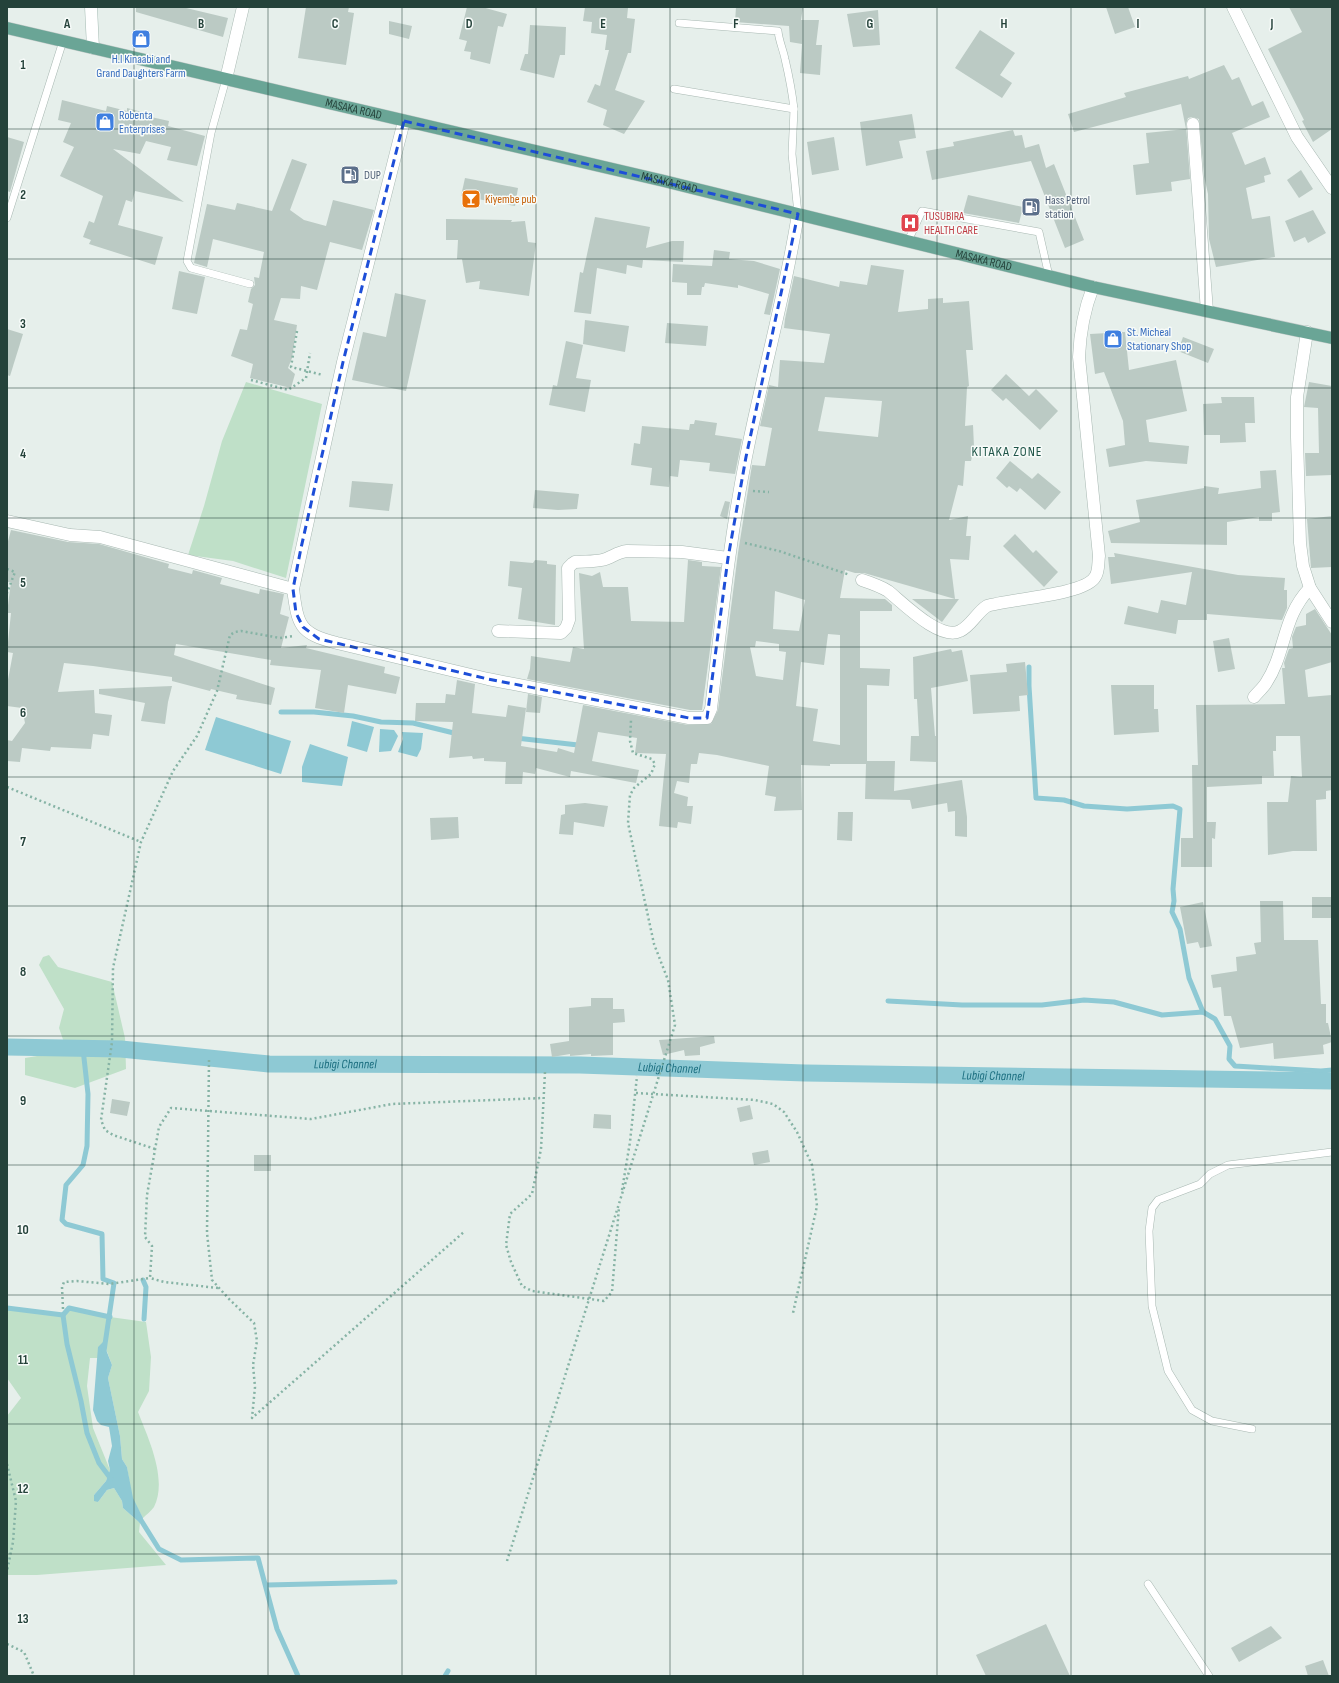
<svg xmlns="http://www.w3.org/2000/svg" width="1339" height="1683" viewBox="0 0 1339 1683" font-family="'Sofia Sans Condensed',sans-serif">
  <rect width="100%" height="100%" fill="#e6efeb"/>
  <g fill="#bfe0c8">
    <path d="M246,382L322,404L286,578L233,561L188,555L204,506L222,441Z"/>
    <path d="M49,955L58,967L112,982L125,1038L126,1069L75,1088L25,1075V1058L67,1051L59,1028L64,1009L39,965L43,957Z"/>
    <path d="M69,1308L110,1317L146,1322L151,1357L149,1391L138,1412C148,1438 168,1479 154,1507C151,1511 146,1515 143,1518L132,1498L127,1467L122,1459L120,1436L108,1378L112,1365L105,1346L98,1347V1358H90L87,1386L93,1428L110,1470L106,1481L94,1495L98,1502L107,1490L114,1488L122,1501L123,1508L140,1523L139,1532L166,1565L37,1575H7V1416L21,1398L7,1378V1309L63,1315Z"/>
  </g>
  <g fill="#8ec9d4">
    <path d="M216,717L291,741L281,774L205,750Z"/>
    <path d="M352,721L374,727L367,752L347,746Z"/>
    <path d="M380,729L394,730L398,736L391,751L379,752Z"/>
    <path d="M402,732L423,733L421,749L417,757L398,752L403,739Z"/>
    <path d="M310,744L348,757L342,786L302,782V767Z"/>
    <path d="M103,1342L112,1365L108,1378L120,1436L122,1459L127,1467L133,1498L143,1518L140,1523L123,1508L122,1501L114,1488L107,1490L98,1502L94,1501V1495L106,1481L110,1470L108,1461L112,1446L109,1427L101,1425L97,1421L93,1410L98,1347Z"/>
  </g>
  <g fill="none" stroke-linecap="round" stroke-linejoin="round">
    <g stroke="#8ec9d4" stroke-width="5">
      <path d="M1029,667V686L1036,798L1064,800L1084,806L1127,809L1173,806L1180,809L1173,889L1174,901L1172,912L1180,929L1189,978L1203,1012"/>
      <path d="M281,712H314L353,716L381,722L413,723L458,734"/>
      <path d="M516,738L578,745"/>
      <path d="M888,1001L962,1005H1042L1084,1000L1114,1002L1162,1015L1203,1012L1215,1019L1230,1046L1229,1059L1235,1066L1321,1071L1332,1070"/>
      <path d="M83,1049L88,1094L87,1146L83,1165L66,1185L62,1220L66,1224L102,1234L103,1279L114,1283L104,1351"/>
      <path d="M143,1280L146,1287L144,1319"/>
      <path d="M7,1308L63,1315L69,1308L110,1317"/>
      <path d="M63,1315L67,1344L81,1401L87,1433L99,1463L111,1479"/>
      <path d="M139,1517L159,1549L181,1560L258,1558L277,1629L298,1676"/>
      <path d="M267,1585L395,1582"/>
      <path d="M445,1676L448,1671"/>
    </g>
    <path stroke="#8ec9d4" stroke-width="17" id="s1" d="M7,1047L121,1049L269,1064L580,1065L805,1073L1332,1081"/>
  </g>
  <g fill="#bbcac4" fill-rule="evenodd">
    <path d="M136,7H182L228,18L223,37L136,12Z"/>
    <path d="M306,7H349L348,12L354,13L346,65L298,58Z"/>
    <path d="M467,7H482L507,14L503,27L498,26L490,64L470,59L471,52L464,51L467,41L459,39Z"/>
    <path d="M585,7L628,8L627,18L635,19L631,53H628L615,90L645,101L624,134L603,125L607,110L587,102L595,84L600,86L609,50H605L607,35L591,33L592,22L583,21Z"/>
    <path d="M736,7H803L801,20H819L816,45H822L820,75L800,73L802,44L790,42L789,26L735,22Z"/>
    <path d="M1106,7H1128L1135,27L1115,34Z"/>
    <path d="M1289,7H1332V129L1313,142L1302,121L1304,120L1268,49L1302,32Z"/>
    <path d="M878,10L880,45L853,47L847,14Z"/>
    <path d="M389,21L412,26L409,39L389,34Z"/>
    <path d="M530,25L566,27L565,55H560L554,78L520,70L525,54H528Z"/>
    <path d="M980,30L1015,53L1000,75L1012,83L1002,98L955,68Z"/>
    <path d="M1224,65L1232,80L1239,77L1252,106L1263,101L1270,117L1232,133L1245,165L1265,157L1271,174L1264,176L1265,182L1246,188L1252,219L1270,216L1275,257L1216,267L1209,239L1208,194L1204,176L1199,119L1192,117L1188,118L1186,124L1190,179L1171,182L1172,191L1136,195L1133,165L1149,163L1146,133L1186,129L1181,104L1074,132L1068,114L1126,97L1124,93L1188,76L1189,79Z"/>
    <path d="M62,100L106,111L107,106L127,111V108L142,112V115L169,121L168,126L205,136L197,166L167,160L171,147L146,141L140,154L113,149L184,202L135,191L132,202L126,200L118,225L163,237L155,265L89,244L91,240L83,237L89,221L94,223L103,196L60,176L74,147L63,142L71,123L58,120Z"/>
    <path d="M912,114L916,138L899,141L903,158L866,166L860,122Z"/>
    <path d="M1013,130L1015,136L1022,135L1025,148L1039,144L1046,168L1054,164L1084,240L1065,248L1031,161L932,180L926,151L954,146L953,142Z"/>
    <path d="M7,137L24,142L10,192L7,191Z"/>
    <path d="M834,137L839,170L812,175L807,142Z"/>
    <path d="M292,159L307,164L290,210L304,220L326,226L333,200L374,210L362,250L330,242L317,290L301,286L300,299L281,298L274,320L297,325L292,358L288,368L295,374L291,388L250,378L253,364L231,356L240,329L247,330L253,304L248,302L251,289L255,285L254,277L259,278L264,252L213,239L207,267L194,263L207,204L235,210L237,203L272,211Z"/>
    <path d="M1301,170L1313,189L1299,198L1287,180Z"/>
    <path d="M465,178L518,188L515,206L461,196Z"/>
    <path d="M968,195L1023,207L1019,223L963,213Z"/>
    <path d="M1313,210L1326,233L1308,243L1305,237L1294,242L1285,221Z"/>
    <path d="M595,217L650,227L646,248L672,241H684L683,262L643,260L642,268L627,265L626,274L597,268L591,314L574,312L580,272L583,273Z"/>
    <path d="M446,219L512,220L511,222L525,221L528,242L536,243L529,296L479,289L480,281L466,283L462,259H457L458,240H446Z"/>
    <path d="M714,250L730,252L729,259L754,261L780,269L770,315L764,314L769,294L738,285V288L705,283L704,287H702L701,295H687V283L672,282L673,264L712,266Z"/>
    <path d="M871,265L904,270L898,312L928,309V299L943,298V303L969,301L973,350H966L969,386L967,387L965,426L973,425L974,447L971,461H965L963,486L958,485L949,520L968,516L966,536H971L969,560L950,559L955,599L864,573H855L845,570L840,598L885,599L892,605V611H860V668L890,669L889,686L867,685V761H895L894,791L962,780L967,817V837L955,836V811L948,812L947,803L912,809L910,800L865,799L866,764H830V766L801,765L802,810L774,811L776,797L765,795L769,766L717,755L699,753L697,764H691L689,783L677,781L674,793L688,797L687,806H693L691,824L678,822L677,828L659,826L666,754L635,753L637,738L598,732L592,761L639,770L636,783L571,771L570,777L536,768L535,774L523,772L522,784H505L506,762L484,761V758L473,759L472,756L449,758L453,722L415,721L416,703H445L446,694L455,695L457,680L475,684L472,713L506,717L508,705L526,708L521,746L557,752L558,748L574,753L583,705L688,725L711,724L718,710L738,553L752,465L765,466L772,428L760,426L769,385L778,387L780,360L824,363L830,334L784,328L785,319L794,276L839,287L840,281L867,285ZM825,397L882,401L878,437L818,431ZM775,591L805,600L799,631L773,629ZM828,634L840,635V745L813,741L818,709L796,706L801,662L824,665ZM756,641L779,644V651L786,652L783,680L756,676L750,647H755Z"/>
    <path d="M179,271L205,277L197,314L172,309Z"/>
    <path d="M395,293L426,300L406,391L352,380L363,332L386,337Z"/>
    <path d="M585,320L629,326L625,352L583,344Z"/>
    <path d="M667,323L708,326L706,346L665,343Z"/>
    <path d="M7,329L23,334L10,376L7,375Z"/>
    <path d="M1125,332L1129,370L1176,360L1187,411L1146,420L1149,442L1189,446L1187,464L1146,461L1109,467L1106,449L1125,445L1123,421L1104,372L1095,374L1090,334Z"/>
    <path d="M1183,337L1214,349L1208,363L1178,351Z"/>
    <path d="M566,341L583,345L576,378L591,380L585,412L549,405L553,385L557,386Z"/>
    <path d="M1006,374L1029,396L1036,389L1058,411L1040,430L1006,398L1003,401L991,390Z"/>
    <path d="M1309,382L1332,386V475L1306,476L1305,453H1319L1318,408L1304,407Z"/>
    <path d="M1221,397H1254L1255,423H1245L1246,442L1220,443V435H1204L1203,404L1222,403Z"/>
    <path d="M695,420L717,423L715,435L742,439L735,474L709,471L710,463L680,460L678,477L670,476L669,487L650,485L652,468L631,465L634,443L640,444L642,426L689,430L690,424H694Z"/>
    <path d="M1010,461L1032,479L1038,473L1061,492L1045,510L1020,488L1017,492L1009,486L1007,488L996,478Z"/>
    <path d="M1276,470L1280,512L1272,513V521H1259V517L1227,522V545L1111,543L1108,531L1140,522L1136,500L1204,488V486L1219,488L1218,494L1261,488L1260,471Z"/>
    <path d="M352,481L393,484L389,511L349,507Z"/>
    <path d="M535,490L579,494L577,509L558,510L533,508Z"/>
    <path d="M725,501L730,502L727,519L720,516Z"/>
    <path d="M1332,516V567L1311,568L1307,519Z"/>
    <path d="M11,530L68,542L99,544L169,564L168,568L192,574L193,570L222,578L220,584L259,594L260,589L284,594L280,614L289,617L281,648L307,645L306,648L385,667L384,673L400,677L396,694L348,685L344,713L315,708L321,670L270,665L271,660L176,644L174,655L275,688L271,705L236,699L237,695L211,689L210,691L172,681V677L93,666L64,663L58,692L94,690L95,713L112,715L109,736L93,734L91,749L51,747L50,751L22,748L20,762L7,761V740L12,741L25,723L22,708L7,706V685L13,653L7,652L11,613H7L11,582H7V545Z"/>
    <path d="M1015,534L1033,553L1036,550L1058,572L1044,587L1003,546Z"/>
    <path d="M1114,553L1238,575L1285,578L1284,590H1287V608L1282,620L1207,614V620H1178L1176,634L1124,624L1128,606L1158,613L1161,600L1186,605L1192,572L1111,584L1108,557H1115Z"/>
    <path d="M535,560L547,561V564L556,565L555,625L518,619L522,588L508,586L510,561L533,563Z"/>
    <path d="M688,560L702,562V566L721,567L702,710H690L527,679L530,669L531,656L570,662L573,647L584,649L579,573L592,576L600,572L603,587H628L631,621L684,622Z"/>
    <path d="M912,599H959L942,622Z"/>
    <path d="M1315,609L1332,635V662L1305,670L1308,697L1332,695V790L1326,791V799L1316,800L1317,851H1293L1268,855L1267,802H1288L1291,776L1302,777L1300,736H1276V751H1273L1274,776H1262V784L1207,787V822H1216L1215,839L1212,838V867H1181V838H1193L1192,765H1198L1196,705L1285,704L1282,668H1285L1284,663L1289,649L1293,648L1292,637L1296,627L1306,625V614Z"/>
    <path d="M1229,638L1235,669L1218,672L1213,641Z"/>
    <path d="M951,649L952,652L962,650L968,681L931,688L935,736H936V762L910,761L911,736H919L917,699H914L913,657Z"/>
    <path d="M1025,662L1028,695L1019,696L1020,711L973,714L970,675L1007,672L1006,664Z"/>
    <path d="M1111,685H1154V709H1158L1159,732L1114,735Z"/>
    <path d="M172,686L168,702L165,724L141,721L145,703L99,694V689Z"/>
    <path d="M528,694L542,697L540,713L526,712Z"/>
    <path d="M585,803L608,806L604,827L574,822L573,835L559,834L561,815L565,814V805Z"/>
    <path d="M838,812H853L852,841L837,840Z"/>
    <path d="M458,817L459,838L431,840L430,818Z"/>
    <rect x="1312" y="897" width="20" height="21"/>
    <path d="M1260,901H1283L1284,940H1318L1321,1004H1326V1023H1328L1332,1042L1323,1045L1324,1054L1274,1059L1273,1043L1240,1048L1231,1016H1224L1221,987L1213,988L1211,975L1237,971L1236,957L1256,954L1254,943L1261,942Z"/>
    <path d="M1203,902L1212,946L1200,948L1198,942L1187,944L1180,907Z"/>
    <path d="M591,998H613V1009H624L625,1022L613,1023V1055L591,1056V1054L570,1056V1054L552,1057L550,1044L569,1041V1008L591,1006Z"/>
    <path d="M714,1036L715,1043L700,1047V1055L685,1056L684,1050L663,1055L659,1040Z"/>
    <path d="M112,1099L130,1102L127,1116L110,1113Z"/>
    <path d="M750,1105L753,1119L740,1122L737,1108Z"/>
    <path d="M594,1114L611,1115V1129L593,1128Z"/>
    <path d="M768,1150L770,1162L754,1165L752,1153Z"/>
    <rect x="254" y="1155" width="17" height="16"/>
    <path d="M1046,1624L1070,1676H986L976,1655Z"/>
    <path d="M1271,1626L1282,1638L1239,1662L1231,1648Z"/>
    <path d="M1323,1660L1329,1676H1308L1305,1666Z"/>
  </g>
  <g fill="none" stroke-linecap="round" stroke-linejoin="round">
    <g stroke="#a8b8b2" stroke-width="8">
      <g id="lane">
        <path d="M679,23L778,31C779,41 783,49 785,59C789,76 792,91 794,109"/>
        <path d="M226,79L211,133L187,261L191,268L250,284"/>
        <path d="M674,89L794,109L792,154L798,214"/>
        <path d="M7,218L63,41"/>
        <path d="M908,241L922,211L1039,232L1049,276"/>
        <path d="M1252,1429L1212,1421L1192,1410L1168,1371L1152,1306L1149,1231L1152,1208L1158,1200L1200,1184L1210,1174L1228,1165L1332,1152"/>
        <path d="M1148,1584L1209,1676"/>
      </g>
    </g>
    <g stroke="#a8b8b2" stroke-width="13">
      <g id="street">
        <path d="M1233,7L1297,137L1332,188"/>
        <path d="M226,79L243,7"/>
        <path d="M404,121L343,362L293,589C298,626 299,633 337,643L488,679L689,718H707L711,709C721,625 729,541 746,457C762,376 785,296 798,214"/>
        <path d="M1193,124L1207,311"/>
        <path d="M1307,332L1297,397V437L1300,543L1303,566L1310,588L1332,622"/>
        <path d="M7,521L70,535L100,537L293,589"/>
        <path d="M862,580C871,583 880,586 888,591C903,603 940,641 960,631C971,626 977,612 987,606C1008,599 1085,595 1095,577C1099,572 1098,563 1099,556L1079,357C1080,332 1084,310 1093,287"/>
        <path d="M498,631L561,633L566,628L569,620L568,568L572,564L575,562C584,561 593,562 602,560C611,558 617,552 627,551L682,552L728,558"/>
        <path d="M1254,697C1258,692 1263,688 1266,683C1286,653 1282,617 1310,588"/>
      </g>
    </g>
    <g stroke="#a4bbb3" stroke-width="13">
      <path id="secondary" d="M91,7L93,48"/>
    </g>
    <g stroke="#c2cac8" stroke-width="13">
      <g id="primary">
        <path id="s2" d="M7,28L664,181L1093,287L1332,338"/>
      </g>
    </g>
    <g stroke="#86b3a5" stroke-width="2.5" stroke-dasharray="2 3" stroke-linecap="butt">
      <path d="M297,331L291,367L323,375"/>
      <path d="M251,380L288,390L306,378L310,353"/>
      <path d="M753,491L769,492"/>
      <path d="M745,543L779,551L850,575"/>
      <path d="M7,569L15,572L7,593"/>
      <path d="M7,787L141,842"/>
      <path d="M209,1060L207,1233L212,1280L229,1299L254,1323L257,1341L253,1365L255,1387L252,1418L465,1231"/>
      <path d="M545,1072L541,1149L532,1194L510,1214L506,1245L511,1262L522,1286L532,1291L604,1301L612,1292L619,1207"/>
      <path d="M636,1093L755,1100L773,1104L784,1112L797,1132L812,1165L817,1206L793,1313"/>
      <path d="M155,1149L113,1135L105,1130L101,1120L112,1042L113,968L141,842L173,771L197,736L217,691L230,635L235,632L241,631L280,638L294,636"/>
      <path d="M622,1190L630,1142L637,1076"/>
      <path d="M218,1288L164,1282L150,1278L152,1246L145,1237L147,1195L159,1127L171,1108L311,1119L392,1104L543,1098"/>
      <path d="M63,1309L62,1287L64,1282L77,1281L109,1284L150,1278"/>
      <path d="M7,1464L16,1501L13,1542L7,1571"/>
      <path d="M507,1561L675,1025L668,980L654,944L628,823L630,795L634,788L651,774L655,764L652,759L633,753L630,741L631,720"/>
      <path d="M7,1644L24,1652L34,1676"/>
    </g>
    <use href="#lane" stroke="#fff" stroke-width="7"/>
    <use href="#street" stroke="#fff" stroke-width="12"/>
    <use href="#secondary" stroke="#fff" stroke-width="12"/>
    <use href="#primary" stroke="#6aa596" stroke-width="12"/>
  </g>
  <path fill="none" stroke="#1d4ed8" stroke-width="3" stroke-dasharray="8 5" stroke-linejoin="round" d="M404,121L798,214L746,457L728,558L707,718H689L488,679L319,639L303,627L296,613L293,589L301,548L343,362Z"/>
  <path fill="none" stroke="#24423a" stroke-width="1" stroke-opacity="0.55" d="M134,7V1676M268,7V1676M402,7V1676M536,7V1676M670,7V1676M803,7V1676M937,7V1676M1071,7V1676M1205,7V1676M7,129H1332M7,259H1332M7,388H1332M7,518H1332M7,647H1332M7,777H1332M7,906H1332M7,1036H1332M7,1165H1332M7,1295H1332M7,1424H1332M7,1554H1332"/>
  <defs>
    <g id="shop-square" transform="scale(1)"><rect x="-9" y="-9" width="18" height="18" rx="4" fill="#3f7fe0" stroke="#f7fbf9"/><path d="M-5-2.5h2.3a2.7 3.5 0 0 1 5.4 0H5L5.5 6h-11ZM-1.5-2.5h3a1.5 2.3 0 0 0-3 0Z" fill="#fff"/></g>
    <g id="fuel-square" transform="scale(1)"><rect x="-9" y="-9" width="18" height="18" rx="4" fill="#5c6f8a" stroke="#f7fbf9"/><path d="M-5.5-6h7V0h2V4h1.3V-2.5L3-4.5l.8-.8L6-3V5H2.5V1h-1V6h-7ZM-4.2-4.7v3.2H.2V-4.7Z" fill="#fff"/></g>
    <g id="bar-square" transform="scale(1)"><rect x="-9" y="-9" width="18" height="18" rx="4" fill="#e8710a" stroke="#f7fbf9"/><path d="M-6-5H6L.8 .8V4.5H3.5V6h-7V4.5H-.8V.8Z" fill="#fff"/></g>
    <g id="hospital-square" transform="scale(1)"><rect x="-9" y="-9" width="18" height="18" rx="4" fill="#e0444e" stroke="#f7fbf9"/><path d="M-5-5h3v3.5h4V-5h3V5h-3V1.5h-4V5h-3Z" fill="#fff"/></g>
  </defs>
  <g fill-rule="evenodd">
    <use href="#shop-square" x="141" y="39"/>
    <use href="#shop-square" x="105" y="122"/>
    <use href="#fuel-square" x="350" y="175"/>
    <use href="#bar-square" x="471" y="199"/>
    <use href="#fuel-square" x="1031" y="207"/>
    <use href="#hospital-square" x="910" y="223"/>
    <use href="#shop-square" x="1113" y="339"/>
  </g>
  <g text-anchor="middle" dominant-baseline="central" stroke-width="3" stroke-linejoin="round" paint-order="stroke">
    <g font-size="12" fill="#366cbe" stroke="#f7fbf9" text-anchor="start">
      <text x="141" y="59" text-anchor="middle">H.I Kinaabi and<tspan x="141" dy="14">Grand Daughters Farm</tspan></text>
      <text x="119" y="115">Robenta<tspan x="119" dy="14">Enterprises</tspan></text>
      <text x="1127" y="332">St. Micheal<tspan x="1127" dy="14">Stationary Shop</tspan></text>
    </g>
    <g font-size="12" fill="#24423a" stroke="#f7fbf9">
      <text stroke="none"><textPath href="#s2" startOffset="356">MASAKA ROAD</textPath></text>
      <text stroke="none"><textPath href="#s2" startOffset="680">MASAKA ROAD</textPath></text>
      <text stroke="none"><textPath href="#s2" startOffset="1004">MASAKA ROAD</textPath></text>
    </g>
    <g font-size="12" fill="#4e5e75" stroke="#f7fbf9" text-anchor="start">
      <text x="364" y="175">DUP</text>
      <text x="1045" y="200">Hass Petrol<tspan x="1045" dy="14">station</tspan></text>
    </g>
    <g font-size="12" fill="#c56008" stroke="#f7fbf9" text-anchor="start">
      <text x="485" y="199">Kiyembe pub</text>
    </g>
    <g font-size="12" fill="#be3a42" stroke="#f7fbf9" text-anchor="start">
      <text x="924" y="216">TUSUBIRA<tspan x="924" dy="14">HEALTH CARE</tspan></text>
    </g>
    <g font-size="13" font-style="italic" fill="#1c6f80" stroke="#f7fbf9">
      <text stroke="none"><textPath href="#s1" startOffset="339">Lubigi Channel</textPath></text>
      <text stroke="none"><textPath href="#s1" startOffset="663">Lubigi Channel</textPath></text>
      <text stroke="none"><textPath href="#s1" startOffset="987">Lubigi Channel</textPath></text>
    </g>
    <g font-size="14" letter-spacing="1" fill="#1f5548" stroke="#f7fbf9">
      <text x="1007" y="451">KITAKA ZONE</text>
    </g>
  </g>
  <g font-size="13" text-anchor="middle" font-weight="bold" fill="#24423a" stroke="#f7fbf9" stroke-width="3" stroke-linejoin="round" paint-order="stroke">
    <text x="67" y="28">A</text>
    <text x="201" y="28">B</text>
    <text x="335" y="28">C</text>
    <text x="469" y="28">D</text>
    <text x="603" y="28">E</text>
    <text x="736" y="28">F</text>
    <text x="870" y="28">G</text>
    <text x="1004" y="28">H</text>
    <text x="1138" y="28">I</text>
    <text x="1272" y="28">J</text>
    <text x="23" y="69">1</text>
    <text x="23" y="199">2</text>
    <text x="23" y="328">3</text>
    <text x="23" y="458">4</text>
    <text x="23" y="587">5</text>
    <text x="23" y="717">6</text>
    <text x="23" y="846">7</text>
    <text x="23" y="976">8</text>
    <text x="23" y="1105">9</text>
    <text x="23" y="1234">10</text>
    <text x="23" y="1364">11</text>
    <text x="23" y="1493">12</text>
    <text x="23" y="1623">13</text>
  </g>
  <rect width="1339" height="1683" fill="none" stroke="#24423a" stroke-width="16"/>
</svg>
